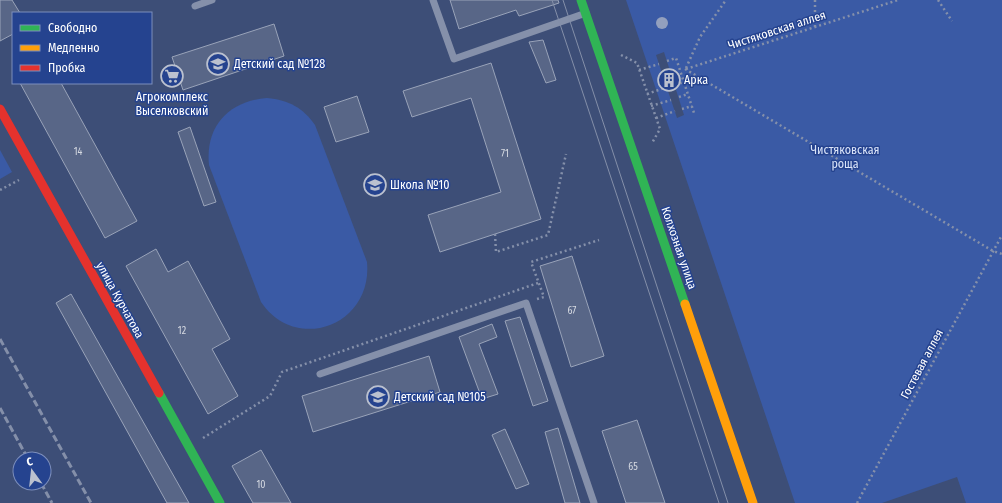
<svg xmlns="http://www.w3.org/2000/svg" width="1002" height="503" viewBox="0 0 1002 503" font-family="'Fira Sans Condensed',sans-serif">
  <rect width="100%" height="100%" fill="#3d4e77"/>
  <g fill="#3a5aa5" fill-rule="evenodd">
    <path d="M626,0H1002V503H966L957,477L882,503H795ZM664,52L684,115L677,118L656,55Z"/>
    <path d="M267,98C289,100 303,108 315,125L367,262C373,325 296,354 261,302L209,165C205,126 229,101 267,98Z"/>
    <path d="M0,150L12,172L0,179Z"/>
  </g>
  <g fill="#586687" stroke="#99a3b9">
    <path d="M0,0H12L20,13H13V34L0,41Z"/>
    <path d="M450,0H558L559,3L519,16L516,10L459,29Z"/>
    <path d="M274,24L284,56L183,90L172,57Z"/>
    <path d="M543,40L556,80L546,83L529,42Z"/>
    <path d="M491,63L541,219L440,252L428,215L501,192L471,98L412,117L403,91Z"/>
    <path d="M20,83H61L137,221L105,238Z"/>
    <path d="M357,96L369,132L336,142L324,107Z"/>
    <path d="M190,127L216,202L204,206L178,132Z"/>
    <path d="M156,249L168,272L188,261L230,339L212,349L238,396L208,414L126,266Z"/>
    <path d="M572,256L604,356L571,367L540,266Z"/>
    <path d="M71,294L189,503H167L56,303Z"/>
    <path d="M520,317L548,401L533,406L505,321Z"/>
    <path d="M492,324L497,337L479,344L498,394L482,399L459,337Z"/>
    <path d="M429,356L440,392L313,432L302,396Z"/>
    <path d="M637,420L665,503H626L602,431Z"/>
    <path d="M558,428L580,503H565L545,432Z"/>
    <path d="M505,429L529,484L516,489L492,435Z"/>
    <path d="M261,450L291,503H253L232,466Z"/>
  </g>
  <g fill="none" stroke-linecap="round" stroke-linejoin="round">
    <g stroke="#8590aa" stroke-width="2.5" stroke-dasharray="2 3" stroke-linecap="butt">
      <path d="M938,0L952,21"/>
      <path d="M815,27V0"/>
      <path d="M621,55L637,63L660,129L652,143"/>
      <path d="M667,61L676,58L694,113"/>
      <path d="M686,68L700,37L726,0"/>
      <path d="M685,69L993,251L1002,254"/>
      <path d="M686,69L898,0"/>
      <path d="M639,70L659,64"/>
      <path d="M675,85L684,82"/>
      <path d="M647,94L667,87"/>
      <path d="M679,97L688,94"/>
      <path d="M651,106L671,100"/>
      <path d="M682,109L692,106"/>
      <path d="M656,118L675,111"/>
      <path d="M0,190L19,180"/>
      <path d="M495,234L496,252L548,235L566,154"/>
      <path d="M537,299L544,297L531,262L599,240"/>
      <path d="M203,438L270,396L282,372L538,283"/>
      <path d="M857,503L1002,235"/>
    </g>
    <g stroke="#8590aa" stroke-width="7">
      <path d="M433,0L454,59L586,13"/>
      <path d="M195,6L212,0"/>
      <path d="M320,374L526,303L594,503"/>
    </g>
    <g stroke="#30b455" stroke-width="9">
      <path d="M581,0L685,304"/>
      <path d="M159,393L220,503"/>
    </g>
    <path stroke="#ff9f0a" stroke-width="9" d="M685,304L753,503"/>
    <path stroke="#e5322d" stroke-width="9" d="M0,109L159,393"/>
    <g stroke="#848fa9" stroke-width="1">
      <path d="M552,0L719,503"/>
      <path d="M563,0L728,503"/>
    </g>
    <g stroke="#848fa9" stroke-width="3" stroke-dasharray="7 3" stroke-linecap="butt">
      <path d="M0,339L91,503"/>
      <path d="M0,408L28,459"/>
      <path d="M41,483L52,503"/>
    </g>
  </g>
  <circle fill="#93a0be" cx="662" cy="23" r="6"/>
  <defs>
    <g id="school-ring" transform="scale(1.15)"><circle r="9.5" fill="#25438f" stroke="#bbc1cf" stroke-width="1.5"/><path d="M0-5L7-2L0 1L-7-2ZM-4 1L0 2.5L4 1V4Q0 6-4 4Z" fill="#bbc1cf"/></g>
    <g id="supermarket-ring" transform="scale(1.15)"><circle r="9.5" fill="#25438f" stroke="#bbc1cf" stroke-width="1.5"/><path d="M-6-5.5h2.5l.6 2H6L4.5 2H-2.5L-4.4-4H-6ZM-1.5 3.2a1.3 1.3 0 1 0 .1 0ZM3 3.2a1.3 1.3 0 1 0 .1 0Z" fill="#bbc1cf"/></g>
    <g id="building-ring" transform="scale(1.15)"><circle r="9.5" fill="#25438f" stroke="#bbc1cf" stroke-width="1.5"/><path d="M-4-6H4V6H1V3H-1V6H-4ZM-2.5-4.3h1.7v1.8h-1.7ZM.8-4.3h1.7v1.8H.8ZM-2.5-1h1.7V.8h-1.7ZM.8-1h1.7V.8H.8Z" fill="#bbc1cf"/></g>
  </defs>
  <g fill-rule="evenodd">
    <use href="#school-ring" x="218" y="64"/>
    <use href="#supermarket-ring" x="172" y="76"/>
    <use href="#building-ring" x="669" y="80"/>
    <use href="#school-ring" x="375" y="185"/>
    <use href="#school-ring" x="378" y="397"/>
  </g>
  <g text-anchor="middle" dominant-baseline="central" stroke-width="3" stroke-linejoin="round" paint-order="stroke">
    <g font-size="10" fill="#d5d9e1">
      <text x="78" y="152">14</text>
      <text x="505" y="154">71</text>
      <text x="572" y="311">67</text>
      <text x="182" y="331">12</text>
      <text x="633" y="467">65</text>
      <text x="261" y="485">10</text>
    </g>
    <g font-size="12" fill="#fff" stroke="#25438f">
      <text transform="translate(777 30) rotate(-18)">Чистяковская аллея</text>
      <text transform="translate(679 248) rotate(71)">Колхозная улица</text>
      <text transform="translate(120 300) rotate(61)">улица Курчатова</text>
      <text transform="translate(922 364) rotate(-62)">Гостевая аллея</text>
    </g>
    <g font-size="12" fill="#fff" stroke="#25438f" text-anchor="start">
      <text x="234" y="64">Детский сад №128</text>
      <text x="684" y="80">Арка</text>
      <text x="172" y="97" text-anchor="middle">Агрокомплекс<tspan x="172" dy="14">Выселковский</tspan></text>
      <text x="390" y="185">Школа №10</text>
      <text x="394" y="397">Детский сад №105</text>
    </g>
    <g font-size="12" fill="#dae4f9" stroke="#25438f">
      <text x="845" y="150">Чистяковская<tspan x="845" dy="14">роща</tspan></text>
    </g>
  </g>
  <rect x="12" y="12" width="140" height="72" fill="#25438f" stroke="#7c8ebc"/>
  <rect x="20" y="25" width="20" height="6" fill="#30b455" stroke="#7c8ebc"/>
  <text x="48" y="32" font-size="12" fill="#ffffff">Свободно</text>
  <rect x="20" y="45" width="20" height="6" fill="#ff9f0a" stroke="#7c8ebc"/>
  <text x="48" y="52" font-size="12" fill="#ffffff">Медленно</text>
  <rect x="20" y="65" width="20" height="6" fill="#e5322d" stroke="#7c8ebc"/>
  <text x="48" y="72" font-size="12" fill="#ffffff">Пробка</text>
  <g transform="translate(32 471) rotate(345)"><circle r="19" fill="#25438f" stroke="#7c8ebc"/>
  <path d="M0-3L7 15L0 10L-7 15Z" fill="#bbc1cf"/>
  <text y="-6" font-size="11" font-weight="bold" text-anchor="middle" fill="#ffffff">С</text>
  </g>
</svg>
